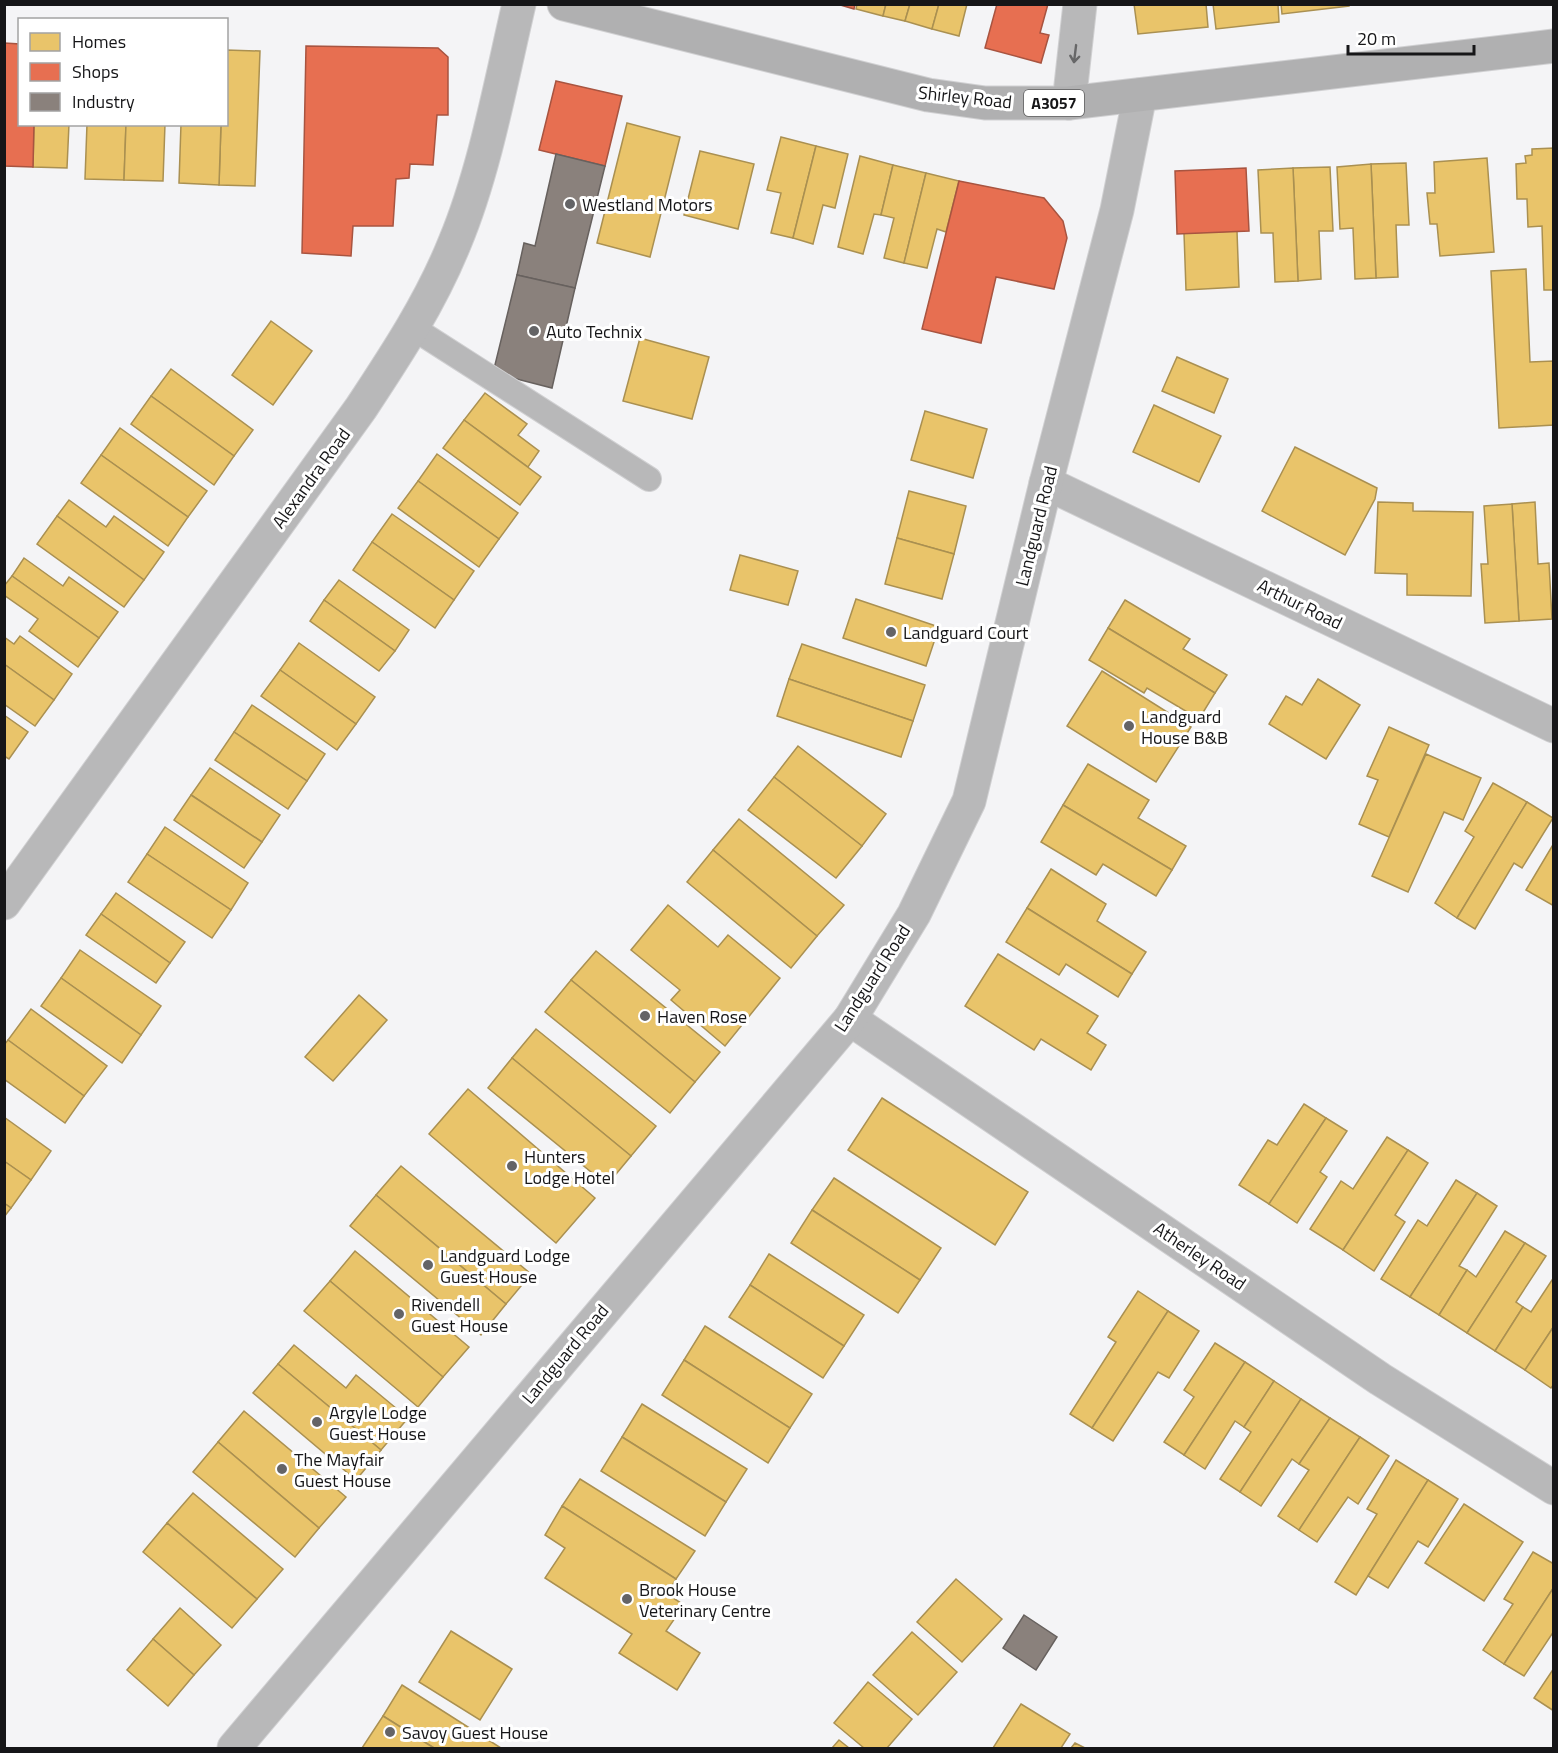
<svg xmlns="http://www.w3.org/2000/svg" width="1558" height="1753" viewBox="0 0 1558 1753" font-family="'Titillium Web',sans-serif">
  <rect width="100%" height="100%" fill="#f4f4f6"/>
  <g fill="#e9c46a" stroke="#aa9051" stroke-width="1.5">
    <path d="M857,4H886L883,16L856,9Z"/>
    <path d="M886,4H910L905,21L883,16Z"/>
    <path d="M910,4H939L932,29L905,21Z"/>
    <path d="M939,4H967L959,36L932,29Z"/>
    <path d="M1134,4H1206L1208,27L1138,34Z"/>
    <path d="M1213,4H1278L1279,22L1216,29Z"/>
    <path d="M1281,4H1349V6L1282,14Z"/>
    <path d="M226,50L260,51L255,186L219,185L221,124H226Z"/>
    <path d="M627,123L680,137L650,257L597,243Z"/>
    <path d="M34,124H69L67,168L33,167Z"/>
    <path d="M87,124H126L124,180L85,179Z"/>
    <path d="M126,124H165L163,181L124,180Z"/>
    <path d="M181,124H221L219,185L179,183Z"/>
    <path d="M781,137L816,146L793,238L771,233L781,193L767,190Z"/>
    <path d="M816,146L848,154L835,208L823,205L813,244L793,238Z"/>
    <path d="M1554,148V290H1544L1542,226L1528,227L1527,199H1517L1516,164L1526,163L1525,156L1532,155V149Z"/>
    <path d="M700,151L754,164L738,229L684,215Z"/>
    <path d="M860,156L893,165L881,215L874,214L863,254L838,247Z"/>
    <path d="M1487,158L1494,252L1440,256L1437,224H1430L1427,193H1435L1434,162Z"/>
    <path d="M1406,163L1409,225H1396L1398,277L1376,278L1371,164Z"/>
    <path d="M1371,164L1376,278L1355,279L1353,228L1340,229L1337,167Z"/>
    <path d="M893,165L926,173L904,263L884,258L894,218L881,215Z"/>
    <path d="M1330,167L1333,231H1319L1321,279L1298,281L1293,168Z"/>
    <path d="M1293,168L1298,281L1275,282L1273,233H1261L1258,170Z"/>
    <path d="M926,173L959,181L946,232L937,229L927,268L904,263Z"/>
    <path d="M1237,231L1239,287L1186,290L1184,233Z"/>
    <path d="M1526,269L1530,362L1554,361V425L1499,428L1491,271Z"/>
    <path d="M271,321L312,351L273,405L232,375Z"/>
    <path d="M640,338L709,357L692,419L623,401Z"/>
    <path d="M1177,357L1228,379L1214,413L1162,391Z"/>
    <path d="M171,369L253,430L234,456L151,396Z"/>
    <path d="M485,393L527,424L518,435L539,451L528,467L464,420Z"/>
    <path d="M151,396L234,456L214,485L131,424Z"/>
    <path d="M1154,405L1221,436L1199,482L1133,452Z"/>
    <path d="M925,411L987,429L973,478L911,460Z"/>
    <path d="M464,420L541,477L520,505L443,448Z"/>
    <path d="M120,428L207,491L188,517L101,455Z"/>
    <path d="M1295,447L1377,488L1375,499L1345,555L1262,511Z"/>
    <path d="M437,454L518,513L499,539L418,481Z"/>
    <path d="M101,455L188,517L168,546L81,483Z"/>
    <path d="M418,481L499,539L479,567L398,508Z"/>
    <path d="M909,491L966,506L954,554L897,538Z"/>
    <path d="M69,500L106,527L114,516L164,552L144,580L57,516Z"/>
    <path d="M1378,502L1413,503V511L1473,512L1471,596L1407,595V574L1375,573Z"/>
    <path d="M1535,502L1538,564L1549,563L1552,619L1519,621L1512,504Z"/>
    <path d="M1512,504L1519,621L1485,623L1481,564H1488L1484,506Z"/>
    <path d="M392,514L474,571L454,600L372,542Z"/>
    <path d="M57,516L144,580L124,607L37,544Z"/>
    <path d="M897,538L954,554L942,599L885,584Z"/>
    <path d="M372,542L454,600L435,628L353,570Z"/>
    <path d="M740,555L798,571L788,605L730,590Z"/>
    <path d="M24,558L63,586L69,577L118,612L99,638L12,576Z"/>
    <path d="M12,576L99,638L78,667L29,631L38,619L4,595V586Z"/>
    <path d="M339,580L409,630L395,651L324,600Z"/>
    <path d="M856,599L939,627L926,666L843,638Z"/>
    <path d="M324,600L395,651L379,671L310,621Z"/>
    <path d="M1125,600L1190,639L1183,649L1227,675L1215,693L1108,628Z"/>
    <path d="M1108,628L1215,693L1199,719L1147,688L1144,693L1089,660Z"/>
    <path d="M20,636L72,674L54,700L4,664V637L14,644Z"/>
    <path d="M299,643L375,697L356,724L280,670Z"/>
    <path d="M802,644L925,685L913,721L789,679Z"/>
    <path d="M4,664L54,700L35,726L4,704Z"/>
    <path d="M280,670L356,724L337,750L261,696Z"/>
    <path d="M1102,671L1191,727L1156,782L1067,726Z"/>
    <path d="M789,679L913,721L901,757L777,716Z"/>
    <path d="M1318,679L1360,705L1326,759L1269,724L1286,696L1302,705Z"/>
    <path d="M252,705L325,754L307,781L234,732Z"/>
    <path d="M4,715L28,732L9,759L4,756Z"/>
    <path d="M1389,727L1429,745L1389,837L1359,824L1378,780L1367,776Z"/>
    <path d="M234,732L307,781L288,809L215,760Z"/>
    <path d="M798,746L886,814L862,846L774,777Z"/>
    <path d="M1426,754L1481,778L1463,820L1444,812L1408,892L1372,876Z"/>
    <path d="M1088,764L1149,800L1138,818L1186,846L1172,870L1063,805Z"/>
    <path d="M210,768L280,815L262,842L191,795Z"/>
    <path d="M774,777L862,846L836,878L748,810Z"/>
    <path d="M1493,783L1527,802L1457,918L1435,903L1474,837L1465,831Z"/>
    <path d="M191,795L262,842L244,868L174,820Z"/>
    <path d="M1527,802L1553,818L1522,868L1514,863L1475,929L1457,918Z"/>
    <path d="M1063,805L1172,870L1156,896L1103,864L1096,875L1041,842Z"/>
    <path d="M739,819L844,905L817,936L713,850Z"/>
    <path d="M165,827L248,883L231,910L147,854Z"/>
    <path d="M1554,843V906L1526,890Z"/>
    <path d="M713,850L817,936L791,968L687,882Z"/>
    <path d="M147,854L231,910L212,938L128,882Z"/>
    <path d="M1051,869L1106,904L1097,921L1146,952L1132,974L1027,908Z"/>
    <path d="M116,893L185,942L170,963L101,914Z"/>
    <path d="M668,905L718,947L728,935L780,978L725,1046L671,1000L680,990L631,950Z"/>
    <path d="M1027,908L1132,974L1118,997L1066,964L1059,975L1006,942Z"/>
    <path d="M101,914L170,963L156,983L86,935Z"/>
    <path d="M80,950L161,1006L141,1035L61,978Z"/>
    <path d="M596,951L720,1052L695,1082L571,980Z"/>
    <path d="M998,954L1098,1016L1087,1033L1106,1045L1091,1070L1041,1039L1034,1050L965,1006Z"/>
    <path d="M61,978L141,1035L122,1063L41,1006Z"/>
    <path d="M571,980L695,1082L670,1113L545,1012Z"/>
    <path d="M359,995L387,1020L333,1081L305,1057Z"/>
    <path d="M31,1009L107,1066L84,1096L8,1040Z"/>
    <path d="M536,1029L656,1126L631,1156L512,1058Z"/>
    <path d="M8,1040L84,1096L65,1123L4,1079V1045Z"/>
    <path d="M512,1058L631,1156L607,1185L488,1088Z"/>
    <path d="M468,1089L595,1198L556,1243L429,1134Z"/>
    <path d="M882,1098L1028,1192L995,1245L848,1150Z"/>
    <path d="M1304,1104L1326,1118L1269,1204L1239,1185L1268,1140L1277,1145Z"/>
    <path d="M4,1117L51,1151L31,1180L4,1161Z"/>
    <path d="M1326,1118L1347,1131L1320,1172L1327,1177L1297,1223L1269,1204Z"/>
    <path d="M1387,1137L1408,1150L1343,1250L1310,1229L1341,1181L1353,1189Z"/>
    <path d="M1408,1150L1428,1163L1395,1215L1405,1222L1374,1271L1343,1250Z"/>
    <path d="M4,1161L31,1180L11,1208L4,1203Z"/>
    <path d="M401,1166L531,1274L506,1304L376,1195Z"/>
    <path d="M834,1178L941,1248L920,1280L812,1210Z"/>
    <path d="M1456,1180L1477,1193L1410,1297L1381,1279L1418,1220L1427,1226Z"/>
    <path d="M1477,1193L1497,1206L1459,1266L1467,1270L1439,1315L1410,1297Z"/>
    <path d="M376,1195L506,1304L481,1335L350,1226Z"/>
    <path d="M4,1203L11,1208L4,1217Z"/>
    <path d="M812,1210L920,1280L898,1313L791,1243Z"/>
    <path d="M1505,1231L1525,1243L1467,1333L1439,1315L1467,1270L1476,1277Z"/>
    <path d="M1525,1243L1546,1256L1516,1302L1523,1307L1495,1351L1467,1333Z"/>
    <path d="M355,1251L469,1347L443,1377L330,1281Z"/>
    <path d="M769,1254L864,1315L844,1346L750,1285Z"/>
    <path d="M1554,1277V1326L1525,1370L1495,1351L1523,1307L1531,1312Z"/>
    <path d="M330,1281L443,1377L418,1407L304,1311Z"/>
    <path d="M750,1285L844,1346L823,1378L729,1317Z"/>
    <path d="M1138,1291L1168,1311L1092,1428L1070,1414L1116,1342L1108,1337Z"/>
    <path d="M1168,1311L1199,1331L1169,1378L1158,1372L1113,1441L1092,1428Z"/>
    <path d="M705,1326L812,1394L790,1428L684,1360Z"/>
    <path d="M1554,1326V1384L1551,1388L1525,1370Z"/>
    <path d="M1215,1343L1245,1362L1184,1455L1164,1442L1194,1397L1184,1390Z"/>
    <path d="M294,1345L346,1388L356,1375L408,1418L381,1450L278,1364Z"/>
    <path d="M684,1360L790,1428L768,1463L662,1395Z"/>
    <path d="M1245,1362L1274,1381L1244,1427L1235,1421L1205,1469L1184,1455Z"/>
    <path d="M278,1364L381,1450L356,1480L253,1393Z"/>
    <path d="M1274,1381L1301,1399L1240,1492L1220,1479L1251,1432L1244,1427Z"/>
    <path d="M1301,1399L1330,1418L1299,1464L1292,1459L1261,1506L1240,1492Z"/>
    <path d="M642,1404L747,1469L726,1502L622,1437Z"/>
    <path d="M244,1411L346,1497L319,1528L218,1442Z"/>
    <path d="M1330,1418L1360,1437L1299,1530L1278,1516L1309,1470L1299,1464Z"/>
    <path d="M622,1437L726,1502L705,1536L601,1471Z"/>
    <path d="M1360,1437L1389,1456L1358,1504L1348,1497L1317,1542L1299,1530Z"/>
    <path d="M218,1442L319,1528L295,1557L193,1472Z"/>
    <path d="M1396,1460L1428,1480L1356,1595L1335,1582L1377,1514L1367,1509Z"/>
    <path d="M580,1479L695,1551L676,1579L562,1506Z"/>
    <path d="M1428,1480L1458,1499L1428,1547L1418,1541L1388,1588L1368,1576Z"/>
    <path d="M193,1493L283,1569L257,1599L167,1523Z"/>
    <path d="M1464,1504L1523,1542L1484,1601L1425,1563Z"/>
    <path d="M562,1506L676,1579L667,1594L684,1605L666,1631L700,1653L677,1690L619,1653L632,1634L545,1578L565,1548L545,1535Z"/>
    <path d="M167,1523L257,1599L232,1628L143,1552Z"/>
    <path d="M1533,1552L1554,1564V1587L1504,1664L1483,1650L1513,1604L1504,1599Z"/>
    <path d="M956,1579L1002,1619L962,1662L917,1622Z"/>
    <path d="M1554,1587V1631L1524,1676L1504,1664Z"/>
    <path d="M180,1608L221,1645L194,1675L153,1639Z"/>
    <path d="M451,1631L512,1669L480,1720L419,1682Z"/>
    <path d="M912,1632L957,1672L918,1715L873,1675Z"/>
    <path d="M153,1639L194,1675L168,1706L127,1670Z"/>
    <path d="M1554,1668V1711L1534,1698Z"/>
    <path d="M868,1682L912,1719L887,1748H864L834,1723Z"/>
    <path d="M402,1685L501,1748H434L383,1716Z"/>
    <path d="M1021,1704L1070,1734L1061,1748H993Z"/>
    <path d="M383,1716L434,1748H362Z"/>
    <path d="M839,1740L849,1748H832Z"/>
    <path d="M1075,1743L1085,1748H1071Z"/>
  </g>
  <g fill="#e76f51" stroke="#a85440" stroke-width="1.5">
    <path d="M837,4H855L854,9Z"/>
    <path d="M997,4H1048L1040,33L1049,35L1041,63L985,48Z"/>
    <path d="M4,43L20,44V124H34L33,167L4,166Z"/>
    <path d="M306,46L438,48L448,57V115H437L433,165L410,164L409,178L396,179L393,226H353L351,256L302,253Z"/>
    <path d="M556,81L622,96L605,166L539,150Z"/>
    <path d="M1246,168L1249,231L1177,234L1175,171Z"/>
    <path d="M959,181L1044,198L1063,221L1067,238L1054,289L996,277L981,343L922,329Z"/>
  </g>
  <g fill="#8a817c" stroke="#67615e" stroke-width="1.5">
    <path d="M556,154L605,166L575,288L517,275L524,243L535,246Z"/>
    <path d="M517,275L575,288L552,388L493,373Z"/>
    <path d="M1024,1615L1057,1637L1036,1670L1003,1648Z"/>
  </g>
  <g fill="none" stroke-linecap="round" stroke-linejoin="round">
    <g stroke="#d0d0d2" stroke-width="26">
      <path id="lane" d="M413,328L649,479"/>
    </g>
    <g stroke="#d0d0d2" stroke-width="35">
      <g id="street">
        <path d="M1069,103L1080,4"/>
        <path d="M1046,483L1554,726"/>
        <path d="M4,903L361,408C396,355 431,302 455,242C485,170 501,81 519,4"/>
        <path d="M850,1019L1380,1379L1554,1488"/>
        <path d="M234,1748L850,1019L914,914L969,801L1046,483L1117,210L1140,95"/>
      </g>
    </g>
    <g stroke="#d0d0d2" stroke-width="35">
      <path id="primary" d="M564,4L928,95L985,103H1069L1554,46"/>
    </g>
    <use href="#lane" stroke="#b8b8b9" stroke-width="24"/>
    <use href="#street" stroke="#b8b8b9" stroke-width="33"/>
    <use href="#primary" stroke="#b0b0b1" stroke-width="33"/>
  </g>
  <defs><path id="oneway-shaft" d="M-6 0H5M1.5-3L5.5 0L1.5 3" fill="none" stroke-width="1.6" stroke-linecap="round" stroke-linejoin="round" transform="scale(1.5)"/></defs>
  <use stroke="#676768" href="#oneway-shaft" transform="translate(1075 54) rotate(97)"/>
  <g fill="#646466" stroke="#fff" stroke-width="2">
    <circle cx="570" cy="204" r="6"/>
    <circle cx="534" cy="331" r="6"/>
    <circle cx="891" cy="632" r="6"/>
    <circle cx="1129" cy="726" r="6"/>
    <circle cx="645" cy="1016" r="6"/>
    <circle cx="512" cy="1166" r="6"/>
    <circle cx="428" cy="1265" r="6"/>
    <circle cx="399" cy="1314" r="6"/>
    <circle cx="317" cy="1422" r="6"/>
    <circle cx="282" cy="1469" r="6"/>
    <circle cx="627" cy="1599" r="6"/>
    <circle cx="390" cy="1732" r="6"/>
  </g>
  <g text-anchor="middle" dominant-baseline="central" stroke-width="6" stroke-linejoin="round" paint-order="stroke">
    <rect fill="#fff" stroke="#5c5c5d" stroke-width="1.5" x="1024" y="90" width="60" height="26" rx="4.5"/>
    <g font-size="16" font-weight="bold" fill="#161618">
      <text x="1054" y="103">A3057</text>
    </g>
    <g font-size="18" fill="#161618" stroke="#fff">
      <text transform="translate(965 97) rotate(6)">Shirley Road</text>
      <text transform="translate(311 478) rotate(-54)">Alexandra Road</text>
      <text transform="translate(1036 526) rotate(-76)">Landguard Road</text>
      <text transform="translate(1300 604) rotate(26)">Arthur Road</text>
      <text transform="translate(872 978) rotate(-57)">Landguard Road</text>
      <text transform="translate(1200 1256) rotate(34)">Atherley Road</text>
      <text transform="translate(565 1354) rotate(-50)">Landguard Road</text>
    </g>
    <g font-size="18" fill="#161618" stroke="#fff" text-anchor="start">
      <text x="582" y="204">Westland Motors</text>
      <text x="546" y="331">Auto Technix</text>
      <text x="903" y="632">Landguard Court</text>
      <text x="1141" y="716">Landguard<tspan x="1141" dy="21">House B&amp;B</tspan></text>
      <text x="657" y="1016">Haven Rose</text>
      <text x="524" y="1156">Hunters<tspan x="524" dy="21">Lodge Hotel</tspan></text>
      <text x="440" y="1255">Landguard Lodge<tspan x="440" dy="21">Guest House</tspan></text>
      <text x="411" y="1304">Rivendell<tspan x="411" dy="21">Guest House</tspan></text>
      <text x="329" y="1412">Argyle Lodge<tspan x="329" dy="21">Guest House</tspan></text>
      <text x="294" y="1459">The Mayfair<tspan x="294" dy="21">Guest House</tspan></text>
      <text x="639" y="1589">Brook House<tspan x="639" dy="21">Veterinary Centre</tspan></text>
      <text x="402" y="1732">Savoy Guest House</text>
    </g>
  </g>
  <rect width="1558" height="1753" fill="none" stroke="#161618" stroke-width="12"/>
  <rect x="18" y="18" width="210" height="108" fill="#ffffff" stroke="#a2a2a3" stroke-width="1.5"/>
  <rect x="30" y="33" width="30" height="18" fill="#e9c46a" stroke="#a2a2a3" stroke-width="1.5"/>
  <text x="72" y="48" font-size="18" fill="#161618">Homes</text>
  <rect x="30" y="63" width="30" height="18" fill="#e76f51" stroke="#a2a2a3" stroke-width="1.5"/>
  <text x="72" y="78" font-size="18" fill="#161618">Shops</text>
  <rect x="30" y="93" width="30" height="18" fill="#8a817c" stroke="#a2a2a3" stroke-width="1.5"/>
  <text x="72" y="108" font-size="18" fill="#161618">Industry</text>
  <path d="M1348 45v9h126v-9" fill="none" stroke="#161618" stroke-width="3"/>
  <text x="1357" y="45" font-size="18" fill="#161618" stroke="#ffffff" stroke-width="4.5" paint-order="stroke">20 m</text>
</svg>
